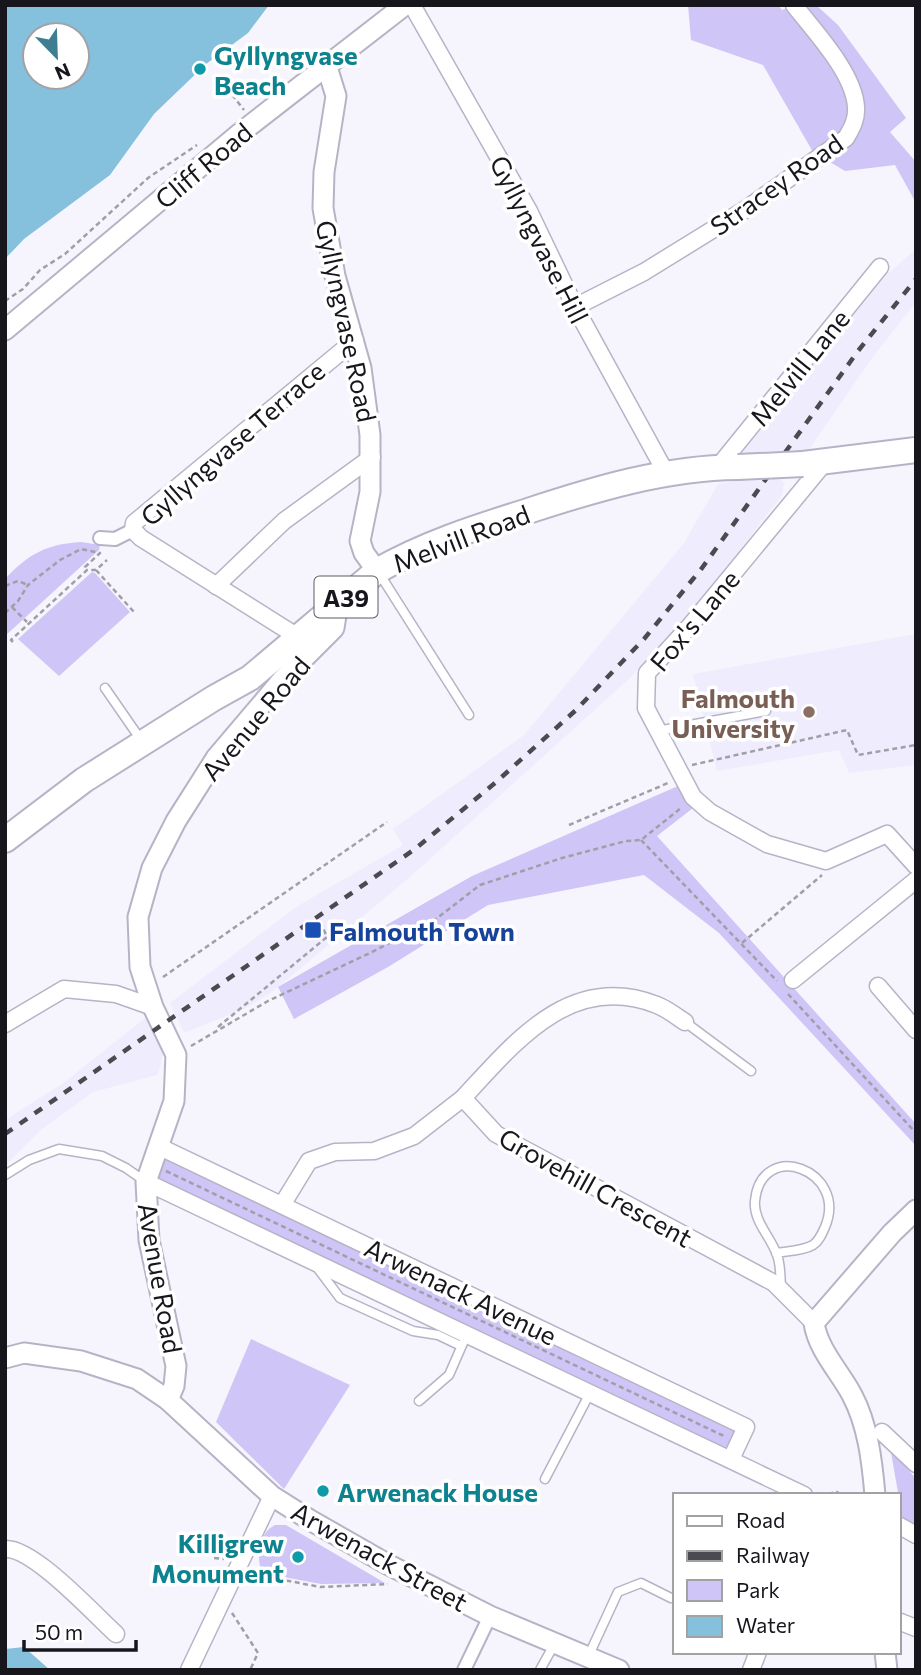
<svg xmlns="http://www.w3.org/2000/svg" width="921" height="1675" viewBox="0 0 921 1675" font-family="Commissioner,sans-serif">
  <rect width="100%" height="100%" fill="#f6f5fd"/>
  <g fill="#efecfd">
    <path d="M916,249V302L872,358L808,451L794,453L780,478L784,483L782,495L697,606L630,678L410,877L271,993L244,1009L184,1033L170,1003L296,907L403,845L393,829L524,735L684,543L718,484L747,479L765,454L738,455L876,284Z"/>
    <path d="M916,634V765L849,773L839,750L717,771L693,674Z"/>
    <path d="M148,1016L163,1049L161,1064L157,1075L93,1092L41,1130L5,1166V1120L62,1084Z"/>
  </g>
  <g fill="#cfc5f6">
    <path d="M688,5H778L782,10L795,5H816L838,25L906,118L890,132L916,162V203L895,165L845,171L813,152L763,65L691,40Z"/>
    <path d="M81,542L100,545L99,550L5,636V579C28,554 47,544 81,542Z"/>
    <path d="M92,572L95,573L130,612L59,676L18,639Z"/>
    <path d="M678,786L693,808L657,836L916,1124V1146L719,933L644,875L488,905L388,967L294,1019L278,987L472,876Z"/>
    <path d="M161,1151L743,1428L730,1456L148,1181Z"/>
    <path d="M251,1339L350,1385L284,1489L216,1422Z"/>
    <path d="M890,1447L916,1479V1527L898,1517L899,1498Z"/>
    <path d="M275,1525H286L385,1583L321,1584L262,1573C256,1557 258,1533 275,1525Z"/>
  </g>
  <g fill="#85c0dc" fill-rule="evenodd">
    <path d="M5,5H269L248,33L206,64L154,114L110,175L24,239L5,259ZM35,35H77V77H35Z"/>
    <path d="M24,1647L50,1670H5V1649Z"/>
  </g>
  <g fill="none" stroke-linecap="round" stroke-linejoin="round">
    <g stroke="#b7b3c6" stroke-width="11">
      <g id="service">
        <path d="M379,573L469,715"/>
        <path d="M105,688L141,740"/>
        <path d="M657,731L766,711"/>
        <path d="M685,1022L751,1071"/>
        <path d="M5,1175L29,1160L59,1149L102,1156L126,1168L146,1182"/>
        <path d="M776,1253C787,1251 803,1251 813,1245C819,1241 822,1234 825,1227C849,1170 761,1138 755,1201C753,1221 771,1237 777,1255C781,1265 780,1276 781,1287"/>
        <path d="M316,1266L340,1298L413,1331L438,1335L461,1346"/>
        <path d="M419,1401L449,1375L463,1343"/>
        <path d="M545,1479L590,1393"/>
        <path d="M588,1657L618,1592L641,1583L671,1598"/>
        <path d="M540,1670L555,1643"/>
      </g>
    </g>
    <g stroke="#b7b3c6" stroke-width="16">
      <g id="pedestrian">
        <path d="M100,538L115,539L133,530"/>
        <path d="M464,1670L490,1616"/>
      </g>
    </g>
    <g stroke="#b7b3c6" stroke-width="19">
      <g id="minor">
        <path d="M412,5L529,211L575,307L666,473"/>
        <path d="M575,307L644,272L746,209L846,138C852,128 857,119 856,107C854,73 815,32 794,5"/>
        <path d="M826,461L689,627L647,673L646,708L693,797L710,812L767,844L826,861L887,834L916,866"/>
        <path d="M718,467L880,267"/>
        <path d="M216,586L284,521L372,457"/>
        <path d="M298,637L141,538L133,530L134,523L355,340"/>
        <path d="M793,980L916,880"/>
        <path d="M878,986L916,1030"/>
        <path d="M5,1024L64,989L116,994L153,1007"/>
        <path d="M463,1098C515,1042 571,971 657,1005C667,1009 676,1016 685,1022"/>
        <path d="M160,1147L746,1427L731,1459"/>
        <path d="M146,1182L804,1495"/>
        <path d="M282,1205L309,1161L335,1152L374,1151L414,1136L463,1098L496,1134L774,1283L814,1323"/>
        <path d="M882,1432L916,1464"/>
        <path d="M898,1525L916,1535"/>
        <path d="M5,1549C33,1547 94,1614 116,1634"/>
        <path d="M898,1621L916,1628"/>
        <path d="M189,1670L272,1496"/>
        <path d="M751,1670L758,1652"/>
      </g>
    </g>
    <g stroke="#b7b3c6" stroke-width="23">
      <g id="tertiary">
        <path d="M327,67L336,96L324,172L323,208L335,276L361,368L370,435V492L360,541L364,553L377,571"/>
        <path d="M5,330L239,134L405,5"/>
        <path d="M5,1358L24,1353L81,1361L137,1379L168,1400L272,1496L310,1520L387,1564L490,1616L619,1670"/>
        <path d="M168,1400L174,1386L176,1366L149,1240L146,1182L174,1101L176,1055L153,1007L140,967L138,917L152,868L176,821L216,758L282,680L334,628L338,603"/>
        <path d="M875,1495C872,1461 868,1425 852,1395C840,1372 818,1350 814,1323L892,1233L916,1210"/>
        <path d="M885,1652L887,1670"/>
      </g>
    </g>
    <g stroke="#b7b3c6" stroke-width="28">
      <g id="primary">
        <path d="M803,464L916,450"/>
        <path d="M5,840L84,780L214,698L250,678L377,571C424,544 474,528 525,512C595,489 664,468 738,467"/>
      </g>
    </g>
    <g stroke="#a09fa7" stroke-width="2.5" stroke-dasharray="5 3.5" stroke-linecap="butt">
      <path d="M227,88L244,110"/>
      <path d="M5,301L23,289L40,270L65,254L148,178L197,145"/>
      <path d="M96,570L134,612"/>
      <path d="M5,586L18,581L28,585"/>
      <path d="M12,607L27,622"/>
      <path d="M5,613L18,601L28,585L60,560L81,549L100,553L85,567L87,570"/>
      <path d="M13,642L11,640L87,570H96L107,560"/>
      <path d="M692,765L847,730L858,755L916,745"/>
      <path d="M569,825L668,783"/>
      <path d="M641,840L777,981"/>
      <path d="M742,943L822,875"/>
      <path d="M163,977L387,822"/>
      <path d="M788,994L916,1133"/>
      <path d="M218,1027L327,937L322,926"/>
      <path d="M191,1046L268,1001L370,953L436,919L480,885L562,858L626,841L641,840L681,808"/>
      <path d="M166,1171L726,1437"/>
      <path d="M829,1495L835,1491L842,1495"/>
      <path d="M217,1547H229L222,1554H214V1558L224,1559"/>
      <path d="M253,1574L320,1587L388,1584"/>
      <path d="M232,1613L258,1653L250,1670"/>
    </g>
    <use href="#service" stroke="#fff" stroke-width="8"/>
    <use href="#pedestrian" stroke="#fff" stroke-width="12"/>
    <use href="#minor" stroke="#fff" stroke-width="16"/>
    <use href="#tertiary" stroke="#fff" stroke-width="19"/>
    <use href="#primary" stroke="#fff" stroke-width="24"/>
    <path stroke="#4b4a51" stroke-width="4.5" stroke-dasharray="9 9" stroke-linecap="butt" d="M5,1134L415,849L495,783L576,710L644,639L702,568L858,351L916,279"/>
    <g stroke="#b7b3c6" stroke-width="28" stroke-linecap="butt">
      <path id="primary-bridge" d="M738,467L803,464"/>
    </g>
    <use href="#primary-bridge" stroke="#fff" stroke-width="24"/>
  </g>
  <g fill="#0f9aa8" stroke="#fff" stroke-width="2.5">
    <circle cx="200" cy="69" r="7"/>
    <circle cx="323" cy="1491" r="7"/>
    <circle cx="298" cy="1557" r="7"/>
  </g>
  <circle fill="#8d6e63" stroke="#fff" stroke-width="2.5" cx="809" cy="712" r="7"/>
  <rect fill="#1a4fb4" stroke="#fff" stroke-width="2.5" x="304" y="921" width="18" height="18" rx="3.5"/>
  <g text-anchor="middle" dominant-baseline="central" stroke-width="7" stroke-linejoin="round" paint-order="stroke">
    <rect fill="#fff" stroke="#5d5c61" stroke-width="2" x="314.5" y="576.5" width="63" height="41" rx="5"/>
    <g font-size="24" font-weight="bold" fill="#17161d">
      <text x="346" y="597">A39</text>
    </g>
    <g font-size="26" font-weight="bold" fill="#0d838f" stroke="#fff" text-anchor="start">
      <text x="214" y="54">Gyllyngvase<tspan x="214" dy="30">Beach</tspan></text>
      <text x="337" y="1491">Arwenack House</text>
      <text x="284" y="1542" text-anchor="end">Killigrew<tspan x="284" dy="30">Monument</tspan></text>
    </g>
    <g font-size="26" fill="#17161d" stroke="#fff">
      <text transform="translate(203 165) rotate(-40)">Cliff Road</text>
      <text transform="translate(776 184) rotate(-35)">Stracey Road</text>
      <text transform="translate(540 239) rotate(63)">Gyllyngvase Hill</text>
      <text transform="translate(347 321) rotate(78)">Gyllyngvase Road</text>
      <text transform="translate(799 367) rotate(-51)">Melvill Lane</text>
      <text transform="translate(232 443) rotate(-41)">Gyllyngvase Terrace</text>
      <text transform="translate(461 538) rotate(-21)">Melvill Road</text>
      <text transform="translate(694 620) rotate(-50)">Fox's Lane</text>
      <text transform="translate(255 718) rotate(-50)">Avenue Road</text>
      <text transform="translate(596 1187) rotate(29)">Grovehill Crescent</text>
      <text transform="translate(161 1278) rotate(80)">Avenue Road</text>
      <text transform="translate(461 1291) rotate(26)">Arwenack Avenue</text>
      <text transform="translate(380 1556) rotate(29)">Arwenack Street</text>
    </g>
    <g font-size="26" font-weight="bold" fill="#785e54" stroke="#fff" text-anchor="end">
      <text x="795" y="697">Falmouth<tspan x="795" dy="30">University</tspan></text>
    </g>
    <g font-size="26" font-weight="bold" fill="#164399" stroke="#fff" text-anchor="start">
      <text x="329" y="930">Falmouth Town</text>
    </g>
  </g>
  <rect width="921" height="1675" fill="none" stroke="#17161d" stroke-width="14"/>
  <rect x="673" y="1493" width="228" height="161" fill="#ffffff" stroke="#a2a2a5" stroke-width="2"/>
  <rect x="687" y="1516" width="35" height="10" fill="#ffffff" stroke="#a2a2a5" stroke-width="2"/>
  <text x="736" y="1528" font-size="21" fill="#17161d">Road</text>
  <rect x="687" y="1551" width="35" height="10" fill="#4b4a51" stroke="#a2a2a5" stroke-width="2"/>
  <text x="736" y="1563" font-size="21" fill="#17161d">Railway</text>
  <rect x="687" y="1580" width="35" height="21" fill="#cfc5f6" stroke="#a2a2a5" stroke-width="2"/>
  <text x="736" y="1598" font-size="21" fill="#17161d">Park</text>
  <rect x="687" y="1616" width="35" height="21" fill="#85c0dc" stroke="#a2a2a5" stroke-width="2"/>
  <text x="736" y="1633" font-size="21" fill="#17161d">Water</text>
  <g transform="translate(56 56) rotate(157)"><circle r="33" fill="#ffffff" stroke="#a2a2a5" stroke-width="2"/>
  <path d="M0-5L12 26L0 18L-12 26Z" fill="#3e7e92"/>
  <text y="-10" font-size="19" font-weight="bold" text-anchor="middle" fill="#17161d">N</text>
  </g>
  <path d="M24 1640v10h112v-10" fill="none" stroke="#17161d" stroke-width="3.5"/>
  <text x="35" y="1640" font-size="21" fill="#17161d" stroke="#ffffff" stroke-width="5" paint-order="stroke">50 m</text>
</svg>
